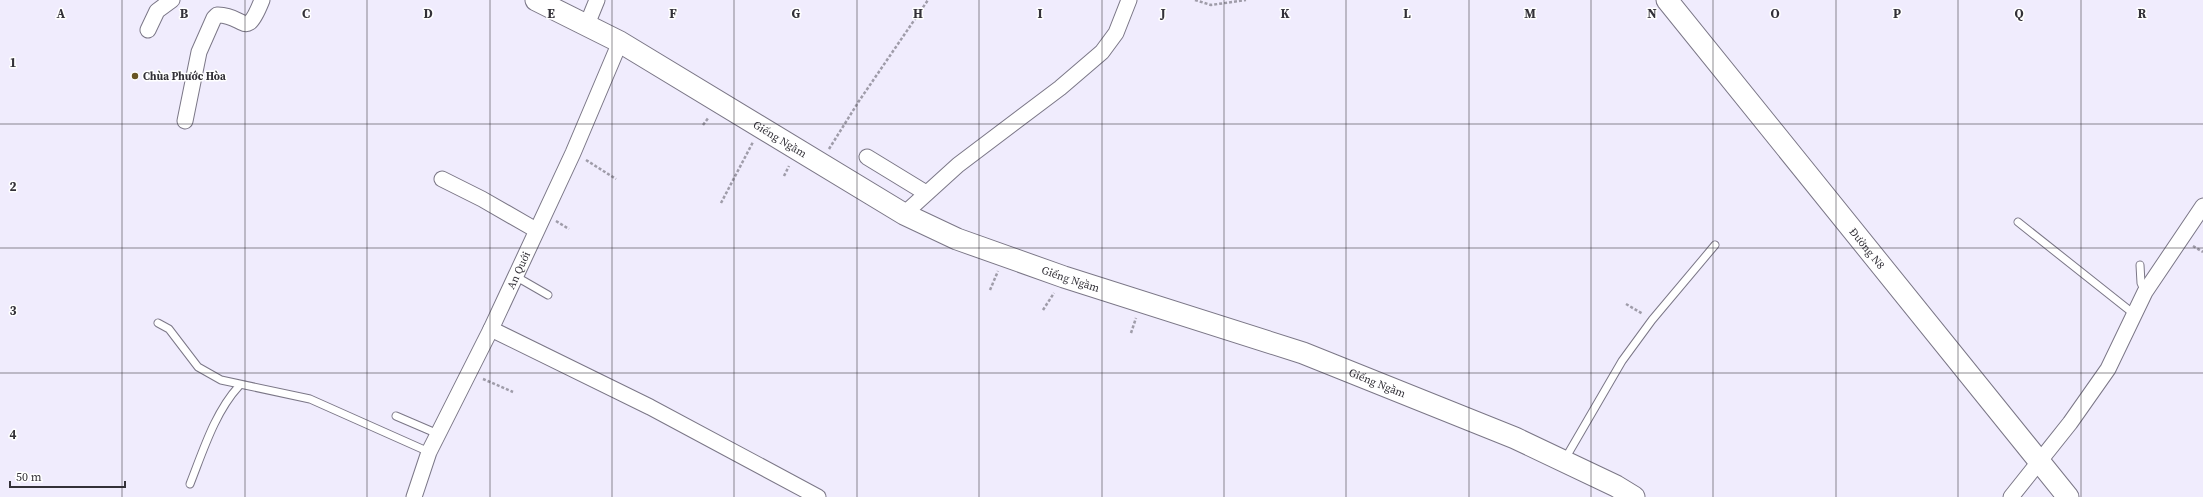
<svg xmlns="http://www.w3.org/2000/svg" width="2203" height="497" viewBox="0 0 2203 497" font-family="'Source Serif 4',serif">
  <rect width="100%" height="100%" fill="#f0ecfd"/>
  <g fill="none" stroke-linecap="round" stroke-linejoin="round">
    <g stroke="#7b7787" stroke-width="9">
      <g id="lane">
        <path d="M2018,222L2134,314"/>
        <path d="M2140,265L2141,283L2145,292"/>
        <path d="M515,276L548,295"/>
        <path d="M158,323L169,329L198,367L221,380L310,399L429,452"/>
        <path d="M396,416L438,434"/>
        <path d="M1565,459L1622,361L1652,320L1715,245"/>
        <path d="M190,484C203,451 215,412 239,386"/>
      </g>
    </g>
    <g stroke="#7b7787" stroke-width="17">
      <g id="street">
        <path d="M586,27L597,0"/>
        <path d="M148,30L157,11L172,0"/>
        <path d="M185,121L199,52L214,18L217,15C245,14 245,43 262,0"/>
        <path d="M867,157L926,193"/>
        <path d="M442,179L482,199L536,230"/>
        <path d="M904,214L958,165L1060,88L1102,52L1116,33L1129,0"/>
        <path d="M491,329L650,407L818,497"/>
        <path id="s1" d="M414,497L429,452L491,329L573,153L620,42"/>
        <path d="M2011,497L2070,423L2108,369L2145,292L2203,206"/>
      </g>
    </g>
    <g stroke="#7b7787" stroke-width="23">
      <g id="secondary">
        <path id="s2" d="M536,0L620,42L904,214L957,239L1064,277L1303,353L1515,438L1616,486L1634,497"/>
        <path id="s3" d="M1667,0L2068,497"/>
      </g>
    </g>
    <g stroke="#9f9ca9" stroke-width="2.5" stroke-dasharray="3 2" stroke-linecap="butt">
      <path d="M1195,0L1211,5L1246,0"/>
      <path d="M703,125L709,117"/>
      <path d="M829,149L859,101L928,0"/>
      <path d="M586,160L616,179"/>
      <path d="M784,176L789,166"/>
      <path d="M721,203L753,142"/>
      <path d="M556,221L569,229"/>
      <path d="M2193,246L2203,252"/>
      <path d="M990,290L998,271"/>
      <path d="M1626,304L1643,314"/>
      <path d="M1043,310L1054,293"/>
      <path d="M1131,333L1136,318"/>
      <path d="M483,379L513,392"/>
    </g>
    <use href="#lane" stroke="#fff" stroke-width="7"/>
    <use href="#street" stroke="#fff" stroke-width="15"/>
    <use href="#secondary" stroke="#fff" stroke-width="21"/>
  </g>
  <path fill="none" stroke="#333138" stroke-width="1" stroke-opacity="0.55" d="M122,0V497M245,0V497M367,0V497M490,0V497M612,0V497M734,0V497M857,0V497M979,0V497M1102,0V497M1224,0V497M1346,0V497M1469,0V497M1591,0V497M1713,0V497M1836,0V497M1958,0V497M2081,0V497M0,124H2203M0,248H2203M0,373H2203"/>
  <circle fill="#685423" stroke="#fff" stroke-width="1.5" cx="135" cy="76" r="4"/>
  <g text-anchor="middle" dominant-baseline="central" stroke-width="3" stroke-linejoin="round" paint-order="stroke">
    <g font-size="11" font-weight="bold" fill="#333138" stroke="#fff" text-anchor="start">
      <text x="143" y="76">Chùa Phước Hòa</text>
    </g>
    <g font-size="11" fill="#333138" stroke="#fff">
      <text stroke="none"><textPath href="#s2" startOffset="281">Giếng Ngầm</textPath></text>
      <text stroke="none"><textPath href="#s3" startOffset="319">Đường N8</textPath></text>
      <text stroke="none"><textPath href="#s1" startOffset="250">An Quới</textPath></text>
      <text stroke="none"><textPath href="#s2" startOffset="605">Giếng Ngầm</textPath></text>
      <text stroke="none"><textPath href="#s2" startOffset="929">Giếng Ngầm</textPath></text>
    </g>
  </g>
  <g font-size="13" text-anchor="middle" font-weight="bold" fill="#333138" stroke="#fff" stroke-width="3" stroke-linejoin="round" paint-order="stroke">
    <text x="61" y="18">A</text>
    <text x="184" y="18">B</text>
    <text x="306" y="18">C</text>
    <text x="428" y="18">D</text>
    <text x="551" y="18">E</text>
    <text x="673" y="18">F</text>
    <text x="796" y="18">G</text>
    <text x="918" y="18">H</text>
    <text x="1040" y="18">I</text>
    <text x="1163" y="18">J</text>
    <text x="1285" y="18">K</text>
    <text x="1407" y="18">L</text>
    <text x="1530" y="18">M</text>
    <text x="1652" y="18">N</text>
    <text x="1775" y="18">O</text>
    <text x="1897" y="18">P</text>
    <text x="2019" y="18">Q</text>
    <text x="2142" y="18">R</text>
    <text x="13" y="67">1</text>
    <text x="13" y="191">2</text>
    <text x="13" y="315">3</text>
    <text x="13" y="439">4</text>
  </g>
  <path d="M10 481v6h115v-6" fill="none" stroke="#333138" stroke-width="2"/>
  <text x="16" y="481" font-size="12" fill="#333138" stroke="#ffffff" stroke-width="3" paint-order="stroke">50 m</text>
</svg>
